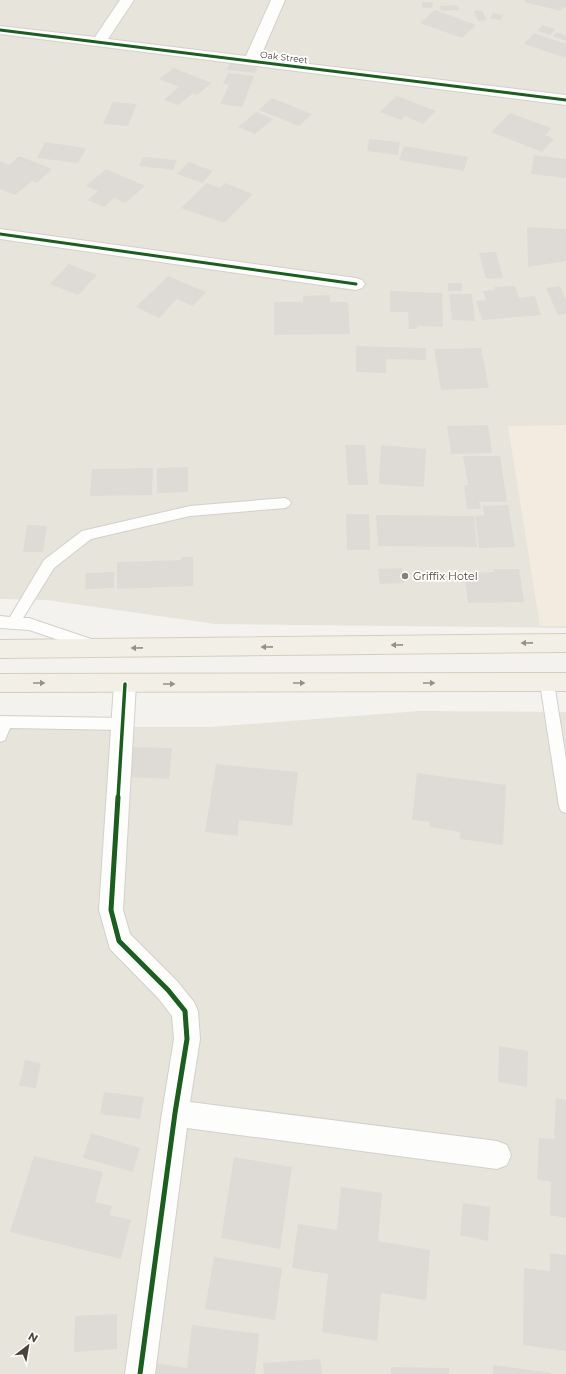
<svg xmlns="http://www.w3.org/2000/svg" width="566" height="1374" viewBox="0 0 566 1374" font-family="Montserrat,sans-serif">
  <rect width="100%" height="100%" fill="#f4f2ee"/>
  <g fill="#e7e4dc">
    <path d="M0,0H566V628L215,624L46,600L0,599Z"/>
    <path d="M419,711L566,712V1374H0V727H210Z"/>
  </g>
  <path fill="#f3ebdf" d="M566,425V626H540L508,426Z"/>
  <g fill="#dedbd6">
    <path d="M525,0H566V8L563,7L561,11L524,2Z"/>
    <path d="M422,2H433L432,8H422Z"/>
    <path d="M457,5L459,10L441,11L440,6Z"/>
    <path d="M435,10L476,25L462,38L420,23Z"/>
    <path d="M482,10L487,20L478,21L474,11Z"/>
    <path d="M493,13L503,15L500,20L490,18Z"/>
    <path d="M542,25L555,29L550,35L538,31Z"/>
    <path d="M557,32L566,36V41L553,36Z"/>
    <path d="M534,33L566,44V58L524,44Z"/>
    <path d="M230,63L257,67L255,73L227,70Z"/>
    <path d="M174,68L211,83L197,95L193,93L178,105L164,100L179,87L159,79Z"/>
    <path d="M228,73L254,76L242,107L220,104L229,85L223,84Z"/>
    <path d="M397,96L436,111L423,124L405,116L401,120L380,112Z"/>
    <path d="M272,98L312,114L299,126L259,110Z"/>
    <path d="M113,102L137,104L128,126L103,124Z"/>
    <path d="M256,112L273,119L255,134L238,127Z"/>
    <path d="M510,113L551,128L545,135L554,139L542,152L491,132Z"/>
    <path d="M369,139L400,142L398,155L367,151Z"/>
    <path d="M45,142L86,148L78,163L37,158Z"/>
    <path d="M404,146L468,157L464,171L399,160Z"/>
    <path d="M534,155L566,159V178L531,174Z"/>
    <path d="M19,156L52,169L37,183L32,181L15,195L0,189V161L9,165Z"/>
    <path d="M143,157L177,160L173,170L139,166Z"/>
    <path d="M189,162L213,171L202,183L177,174Z"/>
    <path d="M106,169L145,186L125,203L114,198L104,207L88,200L98,191L86,186Z"/>
    <path d="M207,183L220,188L225,183L253,194L224,223L181,208Z"/>
    <path d="M527,227L566,229V261L528,267Z"/>
    <path d="M496,252L503,278L486,279L479,253Z"/>
    <path d="M69,264L97,275L78,295L50,284Z"/>
    <path d="M168,276L206,292L193,306L177,299L159,318L136,307Z"/>
    <rect x="448" y="283" width="14" height="8"/>
    <path d="M515,286L519,298L535,296L541,315L482,320L476,301L486,300L483,291L495,290L494,287Z"/>
    <path d="M560,286L566,300V314L558,315L546,288Z"/>
    <path d="M390,291L442,293L443,327L417,326V329H409L408,312H390Z"/>
    <path d="M449,294H472L475,321L452,320Z"/>
    <path d="M330,295V302H348L350,334L274,335V302H303V296Z"/>
    <path d="M356,346L426,348V360L386,359V373L356,372Z"/>
    <path d="M481,348L489,388L441,390L434,349Z"/>
    <path d="M488,425L492,453L451,454L447,426Z"/>
    <path d="M345,445H365L368,485H348Z"/>
    <path d="M381,445L426,449L424,487L379,484Z"/>
    <path d="M463,456H500L507,502H479L481,509H467L464,485H468Z"/>
    <path d="M188,467V492L157,493V468Z"/>
    <path d="M153,468L152,495L90,496L92,469Z"/>
    <path d="M508,505L515,547L479,548L475,516L484,515L483,506Z"/>
    <path d="M346,514H369L370,550H347Z"/>
    <path d="M376,515L474,516L477,547L378,546Z"/>
    <path d="M27,525L47,526L43,552H23Z"/>
    <path d="M181,557H193V586L117,589V562L181,560Z"/>
    <path d="M402,568L404,583L380,584L378,569Z"/>
    <path d="M493,569H519L524,602L468,603L464,573L494,572Z"/>
    <path d="M114,572V588L85,589L86,573Z"/>
    <path d="M130,747L172,748L169,779L126,777Z"/>
    <path d="M216,764L298,772L292,826L239,820L238,836L205,832Z"/>
    <path d="M417,773L506,785L503,845L460,839V832L430,827V822L412,820Z"/>
    <path d="M499,1046L528,1051L527,1087L498,1082Z"/>
    <path d="M25,1060L41,1063L36,1088L19,1086Z"/>
    <path d="M104,1092L144,1097L140,1119L100,1114Z"/>
    <path d="M556,1098L566,1100V1218L550,1215L551,1182L537,1179L539,1138L554,1139Z"/>
    <path d="M91,1133L140,1148L133,1172L83,1158Z"/>
    <path d="M34,1156L103,1172L95,1202L112,1206L110,1215L131,1220L121,1259L10,1232Z"/>
    <path d="M234,1157L292,1167L280,1249L221,1238Z"/>
    <path d="M341,1187L382,1193L378,1241L430,1250L426,1300L381,1293L377,1341L322,1332L328,1274L292,1268L298,1224L337,1230Z"/>
    <path d="M463,1203L490,1207L488,1241L460,1235Z"/>
    <path d="M550,1253L566,1255V1351L523,1345L524,1268L550,1271Z"/>
    <path d="M214,1257L282,1268L275,1320L205,1309Z"/>
    <path d="M117,1314V1349L74,1352L75,1316Z"/>
    <path d="M192,1325L259,1334L255,1374H154L155,1363L187,1368Z"/>
    <path d="M320,1359L322,1374H264L263,1363Z"/>
    <path d="M494,1365L551,1373V1374H493Z"/>
    <path d="M391,1367L449,1368V1374H391Z"/>
  </g>
  <g fill="none" stroke-linecap="round" stroke-linejoin="round">
    <g stroke="#d2d0cb" stroke-width="2">
      <g id="service">
        <path d="M285,498L289,500L291,503L289,506L285,508L190,516L91,539L54,568L23,618H29L97,641L99,645L97,649L92,651L29,630L0,628V616L10,617L44,560L82,531L190,506Z"/>
        <path d="M547,677L552,679L554,683L566,759V813L561,811L559,806L540,683L542,679Z"/>
        <path d="M0,716L123,718L128,720L130,724L128,728L123,730L10,728L5,740L0,742Z"/>
      </g>
    </g>
    <g stroke="#d2d0cb" stroke-width="2">
      <g id="minor">
        <path d="M120,0H134L108,39L246,56L271,0H285L260,58L566,95V105L0,34V26L95,37Z"/>
        <path d="M0,229L356,278L362,280L365,284L362,288L356,290L0,239Z"/>
        <path d="M125,675L133,677L136,684L123,910L130,934L177,981L194,1002L198,1011L200,1039L190,1102L497,1141L507,1145L511,1155L507,1165L497,1169L187,1128L155,1374H125L162,1113L174,1039L172,1016L159,999L110,949L99,910L114,684L117,677Z"/>
      </g>
    </g>
    <g stroke="#d6cebb" stroke-width="2">
      <g id="primary">
        <path d="M566,634V652L0,658V640Z"/>
        <path d="M566,673V691L0,692V674Z"/>
      </g>
    </g>
    <use href="#service" fill="#fdfdfc" fill-rule="evenodd"/>
    <use href="#minor" fill="#fdfdfc" fill-rule="evenodd"/>
    <use href="#primary" fill="#f2efe6" fill-rule="evenodd"/>
    <g stroke="#fff" stroke-width="5">
      <g id="cycleway-far2">
        <path d="M0,30L566,100"/>
        <path d="M0,234L356,284"/>
      </g>
    </g>
    <g stroke="#fff" stroke-width="6">
      <path id="cycleway-far1" d="M118,798L125,684"/>
    </g>
    <g stroke="#fff" stroke-width="8">
      <path id="cycleway" d="M118,797L111,910L119,941L168,990L185,1011L187,1039L175,1113L140,1374"/>
    </g>
    <use href="#cycleway-far2" stroke="#1b5e20" stroke-width="3"/>
    <use href="#cycleway-far1" stroke="#1b5e20" stroke-width="3.5"/>
    <use href="#cycleway" stroke="#1b5e20" stroke-width="5"/>
  </g>
  <defs><path id="oneway-solid" d="M-6-.8H1V-3.2L6.5 0L1 3.2V.8H-6Z"/></defs>
  <g fill="#969187">
    <use href="#oneway-solid" transform="translate(527 643) rotate(179)"/>
    <use href="#oneway-solid" transform="translate(397 645) rotate(179)"/>
    <use href="#oneway-solid" transform="translate(267 647) rotate(179)"/>
    <use href="#oneway-solid" transform="translate(137 648) rotate(179)"/>
    <use href="#oneway-solid" transform="translate(39 683)"/>
    <use href="#oneway-solid" transform="translate(299 683)"/>
    <use href="#oneway-solid" transform="translate(429 683)"/>
    <use href="#oneway-solid" transform="translate(169 684)"/>
  </g>
  <circle fill="#868178" stroke="#fff" stroke-width="1.5" cx="405" cy="576" r="4"/>
  <g text-anchor="middle" dominant-baseline="central" stroke-width="3.5" stroke-linejoin="round" paint-order="stroke">
    <g font-size="9" fill="#4b4439" stroke="#fff">
      <text transform="translate(284 57) rotate(7)">Oak Street</text>
    </g>
    <g font-size="11" fill="#4b4439" stroke="#fff" text-anchor="start">
      <text x="413" y="576">Griffix Hotel</text>
    </g>
  </g>
  <g transform="translate(28 1346) rotate(31)" stroke="#ffffff" stroke-width="3" paint-order="stroke">
  <path d="M0-3L7 15L0 10L-7 15Z" fill="#4b4439"/>
  <text y="-6" font-size="11" font-weight="bold" text-anchor="middle" fill="#4b4439">N</text>
  </g>
</svg>
